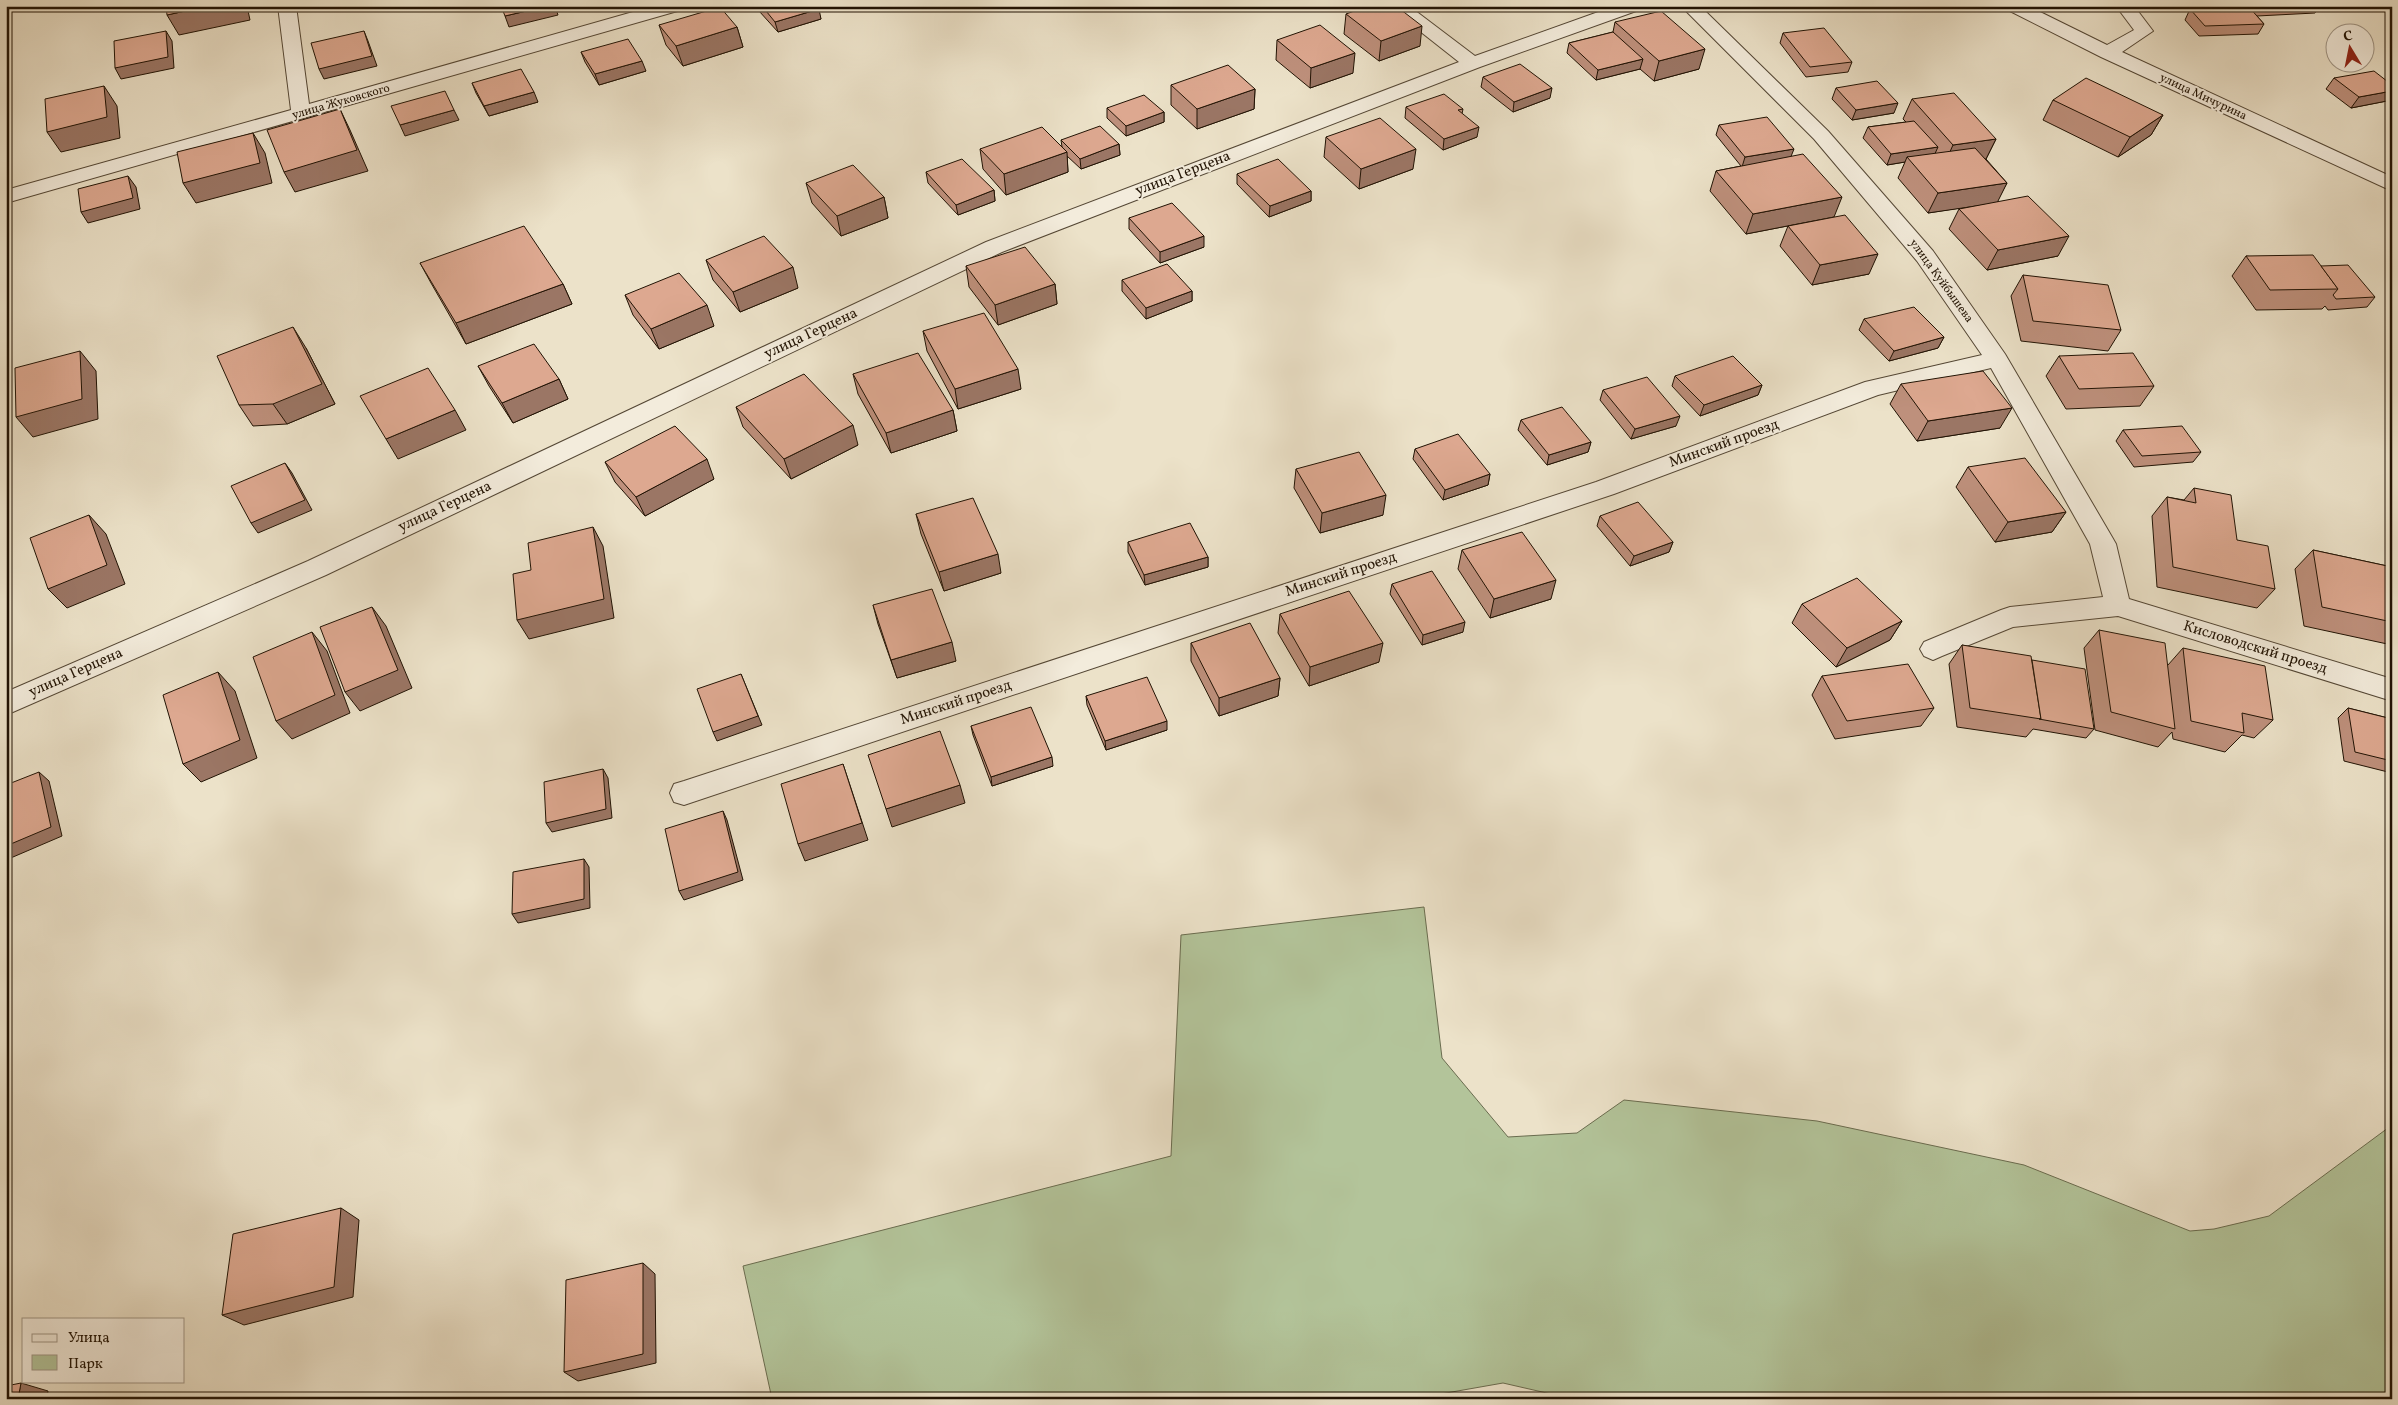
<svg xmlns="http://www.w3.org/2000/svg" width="2398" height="1405" viewBox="0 0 2398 1405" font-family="Vollkorn,serif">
  <rect width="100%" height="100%" fill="#ece2c9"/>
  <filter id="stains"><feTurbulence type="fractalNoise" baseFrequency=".004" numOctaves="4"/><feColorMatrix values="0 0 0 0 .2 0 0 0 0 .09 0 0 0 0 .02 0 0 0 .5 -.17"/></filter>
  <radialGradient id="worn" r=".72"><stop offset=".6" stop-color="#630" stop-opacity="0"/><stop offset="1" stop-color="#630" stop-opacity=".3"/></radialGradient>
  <path fill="#b3c49a" stroke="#6a6c4f" d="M1424,907L1442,1058L1508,1137L1577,1133L1624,1100L1817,1121L2024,1165L2190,1231L2214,1229L2269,1216L2392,1125V1399H1552L1551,1394L1503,1383L1412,1399H772L743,1266L1171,1156L1181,935Z"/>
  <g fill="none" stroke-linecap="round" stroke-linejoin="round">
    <g stroke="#544735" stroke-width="2">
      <g id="minor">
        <path d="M278,6H296L309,104L654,6H684L681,10L6,203V190L291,110Z"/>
        <path d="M1388,6H1409L1475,56L1615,6H1642L1639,10L1480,67L1002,252L326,575L6,715V692L308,561L986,242L1459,62Z"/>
        <path d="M1681,6H1700L1828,131L1933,251L2005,354L2112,537L2116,544L2129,599L2392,679V701L2118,616L2013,627L1942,656L1933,660L1924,656L1920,649L1924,642L2001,610L2010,607L2103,597L2090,544L1991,368L1878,395L1614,494L684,805L674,802L670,793L674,784L684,781L1596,482L1865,382L1982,355L1917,261L1814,139Z"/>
        <path d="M2005,6H2028L2107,45L2134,30L2116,6H2134L2153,31L2122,52L2392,177V191L2101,57L2008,10Z"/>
      </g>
    </g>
    <use href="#minor" fill="#f3ecdc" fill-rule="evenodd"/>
  </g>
  <g fill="#be907c" stroke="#211304">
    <path d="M758,6H816L821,19L778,32L759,11Z"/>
    <path d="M2209,6H2320L2315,13L2257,16L2264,24L2258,34L2199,36L2185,20L2190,9H2210Z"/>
    <path d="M1346,14L1420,46L1379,61L1344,34Z"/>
    <path d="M1615,22L1699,69L1654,81L1640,69L1596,80L1567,53L1569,43L1613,32Z"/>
    <path d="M659,25L737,27L743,47L683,66L666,45Z"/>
    <path d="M1783,33L1852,62L1848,72L1806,77L1780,43Z"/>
    <path d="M1277,40L1353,73L1310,88L1276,60Z"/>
    <path d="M581,52L646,71L599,85L585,62Z"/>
    <path d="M1483,77L1550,98L1513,112L1481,87Z"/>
    <path d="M2334,78L2392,100L2351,108L2326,89Z"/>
    <path d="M472,83L538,102L489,116L476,93Z"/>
    <path d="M1171,85L1255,89L1254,109L1197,129L1171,105Z"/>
    <path d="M1836,88L1894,113L1852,120L1832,99Z"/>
    <path d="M1912,99L1996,139L1986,159L2007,183L1997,201L2058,256L1987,270L1949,229L1959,209L1960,208L1928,213L1898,178L1905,162L1887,165L1863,138L1868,127L1906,122L1903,119Z"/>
    <path d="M2053,100L2163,115L2151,135L2118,157L2043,120Z"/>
    <path d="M1406,107L1463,109L1462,114L1477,137L1443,150L1405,118Z"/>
    <path d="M1107,108L1164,112V122L1126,136L1107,118Z"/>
    <path d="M1719,125L1791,157L1834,217L1746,234L1710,191L1716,171L1741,166L1716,135Z"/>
    <path d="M1326,137L1413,169L1359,189L1324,157Z"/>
    <path d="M1061,140L1119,144L1120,155L1081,169L1067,156L1068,172L1006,195L983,169L980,149L1062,147Z"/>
    <path d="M926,172L994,190L995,201L958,215L928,183Z"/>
    <path d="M1237,174L1311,191V201L1269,217L1237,184Z"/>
    <path d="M806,183L884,197L888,218L841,236L812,203Z"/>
    <path d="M1129,218L1204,247L1160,263L1129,229Z"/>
    <path d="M1788,226L1869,274L1812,285L1780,246Z"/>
    <path d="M2246,256L2321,266L2375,297L2367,307L2328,310L2325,306L2322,309L2256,310L2232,276Z"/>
    <path d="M706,260L798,288L740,312L713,280Z"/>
    <path d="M420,263L563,284L572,304L466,344L431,283Z"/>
    <path d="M966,266L1055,284L1057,304L998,325L969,287Z"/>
    <path d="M2023,275L2121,330L2108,351L2021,341L2011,296Z"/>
    <path d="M1122,280L1192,291V301L1146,319L1122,291Z"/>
    <path d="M625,295L714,326L659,349L633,315Z"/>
    <path d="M1864,319L1944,337L1938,348L1889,361L1859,330Z"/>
    <path d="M923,331L1021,389L958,409L927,351Z"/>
    <path d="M306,348L335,404L287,424L253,426L239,405Z"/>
    <path d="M2059,356L2154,386L2140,406L2066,409L2046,376Z"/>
    <path d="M478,366L559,379L568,399L513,423L489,386Z"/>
    <path d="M853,374L953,410L957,431L891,453L858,394Z"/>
    <path d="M1675,376L1762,385L1758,395L1700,416L1672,386Z"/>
    <path d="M1901,384L2000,428L1917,441L1890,404Z"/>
    <path d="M1603,390L1676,426L1631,439L1600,400Z"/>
    <path d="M736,407L858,445L791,479L743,427Z"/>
    <path d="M1521,420L1591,442L1588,452L1547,465L1518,430Z"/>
    <path d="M2123,430L2201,452L2193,462L2134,467L2116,441Z"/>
    <path d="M1415,449L1490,474L1488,485L1443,500L1413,459Z"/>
    <path d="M605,462L714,479L645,516L615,482Z"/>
    <path d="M1968,467L2066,512L2052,532L1995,542L1956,487Z"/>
    <path d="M1296,469L1383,515L1320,533L1294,488Z"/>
    <path d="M2194,488L2237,540L2275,589L2257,608L2157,587L2152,516L2167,497L2184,500Z"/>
    <path d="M916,514L1001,573L944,591L921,534Z"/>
    <path d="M1600,516L1673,542L1669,552L1630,566L1597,526Z"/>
    <path d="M1128,542L1208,557V567L1145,585L1128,552Z"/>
    <path d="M1462,550L1551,599L1490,618L1458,569Z"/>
    <path d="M2313,550L2392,567V645L2304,626L2295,569Z"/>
    <path d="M1392,584L1463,632L1422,645L1390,594Z"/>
    <path d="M1802,604L1902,621L1890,640L1836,667L1792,623Z"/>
    <path d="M873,605L956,661L897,678L878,624Z"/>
    <path d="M1280,614L1379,662L1309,686L1278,633Z"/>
    <path d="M2099,630L2168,665L2183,648L2273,720L2254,738L2242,735L2225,752L2173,739L2172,732L2158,747L2095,730L2084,648Z"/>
    <path d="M1191,643L1280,678L1278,696L1219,716L1191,661Z"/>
    <path d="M1962,645L2032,660L2094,729L2086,738L2033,729L2026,737L1957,727L1949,664Z"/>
    <path d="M1822,676L1934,708L1921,726L1835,739L1812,695Z"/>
    <path d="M1086,696L1167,730L1106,750L1087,705Z"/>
    <path d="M2348,708L2392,719V773L2344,761L2338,718Z"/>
    <path d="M971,726L1053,766L992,786L973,735Z"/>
  </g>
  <g fill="#9b7665" stroke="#211304">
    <path d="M208,6H247L250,20L179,35L167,15Z"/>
    <path d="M548,6H555L558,15L509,27L505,16Z"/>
    <path d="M576,6H585L576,8Z"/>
    <path d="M819,9L821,19L778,32L775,22Z"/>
    <path d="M1422,26L1420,46L1379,61L1381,41Z"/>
    <path d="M737,27L743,47L683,66L676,46Z"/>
    <path d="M166,31L172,41L174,68L121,79L115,68Z"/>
    <path d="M364,31L368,41L377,66L324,79L319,69Z"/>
    <path d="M1705,49L1699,69L1654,81L1659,61Z"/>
    <path d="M1355,53L1353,73L1310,88L1311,68Z"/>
    <path d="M1643,59L1640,69L1596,80L1598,70Z"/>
    <path d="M642,61L646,71L599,85L595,74Z"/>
    <path d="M104,86L117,106L120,138L61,152L47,132Z"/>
    <path d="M1552,88L1550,98L1513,112L1514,102Z"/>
    <path d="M1255,89L1254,109L1197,129V109Z"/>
    <path d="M2392,91V100L2351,108L2359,97Z"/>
    <path d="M534,92L538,102L489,116L484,106Z"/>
    <path d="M1898,103L1894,113L1852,120L1856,110Z"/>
    <path d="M340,109L350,130L368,171L295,192L284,172Z"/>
    <path d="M454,110L459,120L405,136L400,125Z"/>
    <path d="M1164,112V122L1126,136V126Z"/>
    <path d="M2163,115L2151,135L2118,157L2130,137Z"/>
    <path d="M1479,127L1477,137L1443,150L1444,139Z"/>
    <path d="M253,133L265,153L272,183L196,203L183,183Z"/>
    <path d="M1996,139L1986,159L1944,165L1953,145Z"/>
    <path d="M1119,144L1120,155L1081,169L1080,159Z"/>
    <path d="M1938,147L1933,158L1907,157L1905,162L1887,165L1891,154Z"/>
    <path d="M1416,149L1413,169L1359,189L1361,169Z"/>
    <path d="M1794,149L1790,159L1742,167L1745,157Z"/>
    <path d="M1067,152L1068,172L1006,195L1004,174Z"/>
    <path d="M128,176L136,187L140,209L88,223L81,212Z"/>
    <path d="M2007,183L1997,203L1928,213L1938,193Z"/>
    <path d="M994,190L995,201L958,215L956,205Z"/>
    <path d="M1311,191V201L1269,217L1270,206Z"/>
    <path d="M884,197L888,218L841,236L837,216Z"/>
    <path d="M1842,197L1834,217L1746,234L1753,214Z"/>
    <path d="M1204,236V247L1160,263V252Z"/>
    <path d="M2069,236L2058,256L1987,270L1998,250Z"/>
    <path d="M1878,254L1869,274L1812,285L1820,265Z"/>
    <path d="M793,267L798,288L740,312L733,292Z"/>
    <path d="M563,284L572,304L466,344L456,323Z"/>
    <path d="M1055,284L1057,304L998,325L995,305Z"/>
    <path d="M1192,291V301L1146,319V308Z"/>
    <path d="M707,305L714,326L659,349L651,329Z"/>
    <path d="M293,327L306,348L335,404L287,424L273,404Z"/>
    <path d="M1944,337L1938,348L1889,361L1894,351Z"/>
    <path d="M80,351L96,371L98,419L33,437L16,417Z"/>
    <path d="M1018,369L1021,389L958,409L955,389Z"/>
    <path d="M559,379L568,399L513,423L502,403Z"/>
    <path d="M1762,385L1758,395L1700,416L1704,405Z"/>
    <path d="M2012,408L2000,428L1917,441L1928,421Z"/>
    <path d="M455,410L466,430L398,459L386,439Z"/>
    <path d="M953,410L957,431L891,453L886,433Z"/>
    <path d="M1680,416L1676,426L1631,439L1635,429Z"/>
    <path d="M853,425L858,445L791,479L784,459Z"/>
    <path d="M1591,442L1588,452L1547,465L1549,455Z"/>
    <path d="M707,459L714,479L645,516L636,497Z"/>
    <path d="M285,463L292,473L312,510L258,533L251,523Z"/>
    <path d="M1490,474L1488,485L1443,500L1445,490Z"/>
    <path d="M1386,495L1383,515L1320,533L1322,513Z"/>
    <path d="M2066,512L2052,532L1995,542L2008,522Z"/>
    <path d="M89,515L106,534L125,584L67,608L48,589Z"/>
    <path d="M593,527L603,546L614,618L529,639L517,620Z"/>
    <path d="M1673,542L1669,552L1630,566L1634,556Z"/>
    <path d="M998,554L1001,573L944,591L939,572Z"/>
    <path d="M1208,557V567L1145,585L1144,575Z"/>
    <path d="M1556,580L1551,599L1490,618L1494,599Z"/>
    <path d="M372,607L386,626L412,688L360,711L345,692Z"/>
    <path d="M1902,621L1890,640L1836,667L1847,648Z"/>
    <path d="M1465,622L1463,632L1422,645L1423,635Z"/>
    <path d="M312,632L327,651L350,713L292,739L276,721Z"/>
    <path d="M952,642L956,661L897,678L891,660Z"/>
    <path d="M1383,643L1379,662L1309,686L1310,667Z"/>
    <path d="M218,672L235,691L257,758L201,782L183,764Z"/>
    <path d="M741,674L762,725L717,741L713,732Z"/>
    <path d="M1280,678L1278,696L1219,716V698Z"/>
    <path d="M1167,721V730L1106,750L1105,741Z"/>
    <path d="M1052,757L1053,766L992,786L991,777Z"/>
    <path d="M843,764L868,840L805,861L798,844Z"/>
    <path d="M603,769L608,778L612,818L552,832L546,823Z"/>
    <path d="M39,772L49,781L62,836L6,860V846Z"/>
    <path d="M960,785L965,803L892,827L886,809Z"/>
    <path d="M723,811L727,820L743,880L684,900L679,891Z"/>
    <path d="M584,859L589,867L590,908L518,923L512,914Z"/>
    <path d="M341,1208L359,1220L353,1297L244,1325L222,1315Z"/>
    <path d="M643,1263L655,1274L656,1363L578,1381L564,1372Z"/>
    <path d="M21,1383L48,1391L47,1399H18Z"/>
  </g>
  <g fill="#dda890" stroke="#211304">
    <path d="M166,6H208L167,15Z"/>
    <path d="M501,6H548L505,16Z"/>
    <path d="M762,6H816L819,9L775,22Z"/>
    <path d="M1368,6H1396L1422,26L1381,41L1346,14Z"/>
    <path d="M720,7L737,27L676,46L659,25Z"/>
    <path d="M2249,7L2264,24L2205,26L2190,9Z"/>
    <path d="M1661,11L1705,49L1659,61L1615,22Z"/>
    <path d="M1320,25L1355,53L1311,68L1277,40Z"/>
    <path d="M1824,28L1852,62L1810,67L1783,33Z"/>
    <path d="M166,31L168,57L115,68L114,41Z"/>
    <path d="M364,31L372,56L319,69L311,43Z"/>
    <path d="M1613,32L1643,59L1598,70L1569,43Z"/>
    <path d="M628,39L642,61L595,74L581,52Z"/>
    <path d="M1520,64L1552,88L1514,102L1483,77Z"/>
    <path d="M1228,65L1255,89L1197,109L1171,85Z"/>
    <path d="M521,69L534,92L484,106L472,83Z"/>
    <path d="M2374,71L2392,85V91L2359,97L2334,78Z"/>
    <path d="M2086,78L2163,115L2130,137L2053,100Z"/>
    <path d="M1877,81L1898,103L1856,110L1836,88Z"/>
    <path d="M104,86L107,117L47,132L45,99Z"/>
    <path d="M445,91L454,110L400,125L391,106Z"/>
    <path d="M1954,93L1996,139L1953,145L1912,99Z"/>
    <path d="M1444,94L1463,109L1458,110L1479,127L1444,139L1406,107Z"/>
    <path d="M1144,95L1164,112L1126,126L1107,108Z"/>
    <path d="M340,109L357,150L284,172L267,130Z"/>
    <path d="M1767,117L1794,149L1745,157L1719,125Z"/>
    <path d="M1380,118L1416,149L1361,169L1326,137Z"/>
    <path d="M1914,121L1938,147L1891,154L1868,127Z"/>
    <path d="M1100,126L1119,144L1080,159L1061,140Z"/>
    <path d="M1042,127L1067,152L1004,174L980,149Z"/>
    <path d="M253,133L260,163L183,183L177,152Z"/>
    <path d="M1975,148L2007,183L1938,193L1907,157Z"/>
    <path d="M1803,154L1842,197L1753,214L1716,171Z"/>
    <path d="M962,159L994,190L956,205L926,172Z"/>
    <path d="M1278,159L1311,191L1270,206L1237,174Z"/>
    <path d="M853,165L884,197L837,216L806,183Z"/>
    <path d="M128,176L133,198L81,212L78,189Z"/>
    <path d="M2028,196L2069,236L1998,250L1959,209Z"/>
    <path d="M1172,203L1204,236L1160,252L1129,218Z"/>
    <path d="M1845,215L1878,254L1820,265L1788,226Z"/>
    <path d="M524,226L563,284L456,323L420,263Z"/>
    <path d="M764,236L793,267L733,292L706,260Z"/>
    <path d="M1025,247L1055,284L995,305L966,266Z"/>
    <path d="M2313,255L2338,289L2270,290L2246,256Z"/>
    <path d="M1167,264L1192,291L1146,308L1122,280Z"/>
    <path d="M2348,265L2375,297L2336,299L2333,295L2338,289L2321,266Z"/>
    <path d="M679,273L707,305L651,329L625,295Z"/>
    <path d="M2023,275L2108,285L2121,330L2033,321Z"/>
    <path d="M1914,307L1944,337L1894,351L1864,319Z"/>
    <path d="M984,313L1018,369L955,389L923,331Z"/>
    <path d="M293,327L322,384L273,404L239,405L217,356Z"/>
    <path d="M534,344L559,379L502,403L478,366Z"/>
    <path d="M80,351L82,399L16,417L15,368Z"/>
    <path d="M918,353L953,410L886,433L853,374Z"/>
    <path d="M2133,353L2154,386L2079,389L2059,356Z"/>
    <path d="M1733,356L1762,385L1704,405L1675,376Z"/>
    <path d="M428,368L455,410L386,439L360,396Z"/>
    <path d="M1983,371L2012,408L1928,421L1901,384Z"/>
    <path d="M804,374L853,425L784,459L736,407Z"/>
    <path d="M1647,377L1680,416L1635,429L1603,390Z"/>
    <path d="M1562,407L1591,442L1549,455L1521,420Z"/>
    <path d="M675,426L707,459L636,497L605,462Z"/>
    <path d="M2182,426L2201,452L2142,456L2123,430Z"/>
    <path d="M1458,434L1490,474L1445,490L1415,449Z"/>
    <path d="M1359,452L1386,495L1322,513L1296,469Z"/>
    <path d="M2025,458L2066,512L2008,522L1968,467Z"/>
    <path d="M285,463L305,500L251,523L231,486Z"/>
    <path d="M2194,488L2231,495L2237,540L2268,546L2275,589L2173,567L2167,497L2196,503Z"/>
    <path d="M973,498L998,554L939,572L916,514Z"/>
    <path d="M1638,502L1673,542L1634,556L1600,516Z"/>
    <path d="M89,515L107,565L48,589L30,538Z"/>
    <path d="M1190,523L1208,557L1144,575L1128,542Z"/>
    <path d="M593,527L604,599L517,620L513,574L531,570L528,543Z"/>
    <path d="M1522,532L1556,580L1494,599L1462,550Z"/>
    <path d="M2313,550L2392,567V622L2322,607Z"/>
    <path d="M1432,571L1465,622L1423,635L1392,584Z"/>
    <path d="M1857,578L1902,621L1847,648L1802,604Z"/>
    <path d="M932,589L952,642L891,660L873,605Z"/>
    <path d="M1349,591L1383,643L1310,667L1280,614Z"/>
    <path d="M372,607L398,670L345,692L320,627Z"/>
    <path d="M1250,623L1280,678L1219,698L1191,643Z"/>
    <path d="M2099,630L2165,643L2175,729L2111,712Z"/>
    <path d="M312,632L335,695L276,721L253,657Z"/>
    <path d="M1962,645L2031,656L2041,719L1970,708Z"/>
    <path d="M2183,648L2265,666L2273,720L2242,713L2244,733L2191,721Z"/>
    <path d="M2032,660L2085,669L2094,729L2039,719H2041Z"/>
    <path d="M1908,664L1934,708L1847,721L1822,676Z"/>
    <path d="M218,672L240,740L183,764L163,695Z"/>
    <path d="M741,674L758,716L713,732L697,689Z"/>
    <path d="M1147,677L1167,721L1105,741L1086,696Z"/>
    <path d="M1031,707L1052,757L991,777L971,726Z"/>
    <path d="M2348,708L2392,719V761L2355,752Z"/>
    <path d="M940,731L960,785L886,809L868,755Z"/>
    <path d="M843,764L862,823L798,844L781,784Z"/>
    <path d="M603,769L606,809L546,823L544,782Z"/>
    <path d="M39,772L51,827L6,846V785Z"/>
    <path d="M723,811L738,872L679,891L665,829Z"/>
    <path d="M584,859V899L512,914L513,872Z"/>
    <path d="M341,1208L334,1287L222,1315L233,1234Z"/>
    <path d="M643,1263V1354L564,1372L566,1280Z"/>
    <path d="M21,1383L18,1399H6V1386Z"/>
  </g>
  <g text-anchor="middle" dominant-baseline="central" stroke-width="4" stroke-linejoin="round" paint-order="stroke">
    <g font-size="12" fill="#211304" stroke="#f3ecdc">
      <text transform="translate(2203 97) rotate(25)">улица Мичурина</text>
      <text transform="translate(341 102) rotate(-16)">улица Жуковского</text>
      <text transform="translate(1941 281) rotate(54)">улица Куйбышева</text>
    </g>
    <g font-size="15" fill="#211304" stroke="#f3ecdc">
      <text transform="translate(1183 174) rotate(-21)">улица Герцена</text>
      <text transform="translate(811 334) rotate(-25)">улица Герцена</text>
      <text transform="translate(1724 444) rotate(-20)">Минский проезд</text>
      <text transform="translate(445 507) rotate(-25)">улица Герцена</text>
      <text transform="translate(1341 575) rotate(-18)">Минский проезд</text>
      <text transform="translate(2255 648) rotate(17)">Кисловодский проезд</text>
      <text transform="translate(76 673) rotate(-24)">улица Герцена</text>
      <text transform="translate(956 703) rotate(-18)">Минский проезд</text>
    </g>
  </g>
  <rect width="2398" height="1405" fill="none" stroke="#ece2c9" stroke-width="25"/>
  <rect x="8" y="8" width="2383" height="1390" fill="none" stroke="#211304" stroke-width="2.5"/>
  <rect x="12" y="12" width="2373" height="1380" fill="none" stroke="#211304"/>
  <rect x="22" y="1318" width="162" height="65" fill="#f3ecdc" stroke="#9f9586"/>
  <rect x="32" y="1334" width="25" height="8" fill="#f3ecdc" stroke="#9f9586"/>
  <text x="68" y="1342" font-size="15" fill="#211304">Улица</text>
  <rect x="32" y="1355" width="25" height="15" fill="#b3c49a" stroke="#9f9586"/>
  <text x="68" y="1368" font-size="15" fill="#211304">Парк</text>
  <g transform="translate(2350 48) rotate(350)"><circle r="24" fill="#f3ecdc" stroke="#9f9586"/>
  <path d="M0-4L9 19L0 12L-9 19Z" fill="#8f2418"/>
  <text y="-8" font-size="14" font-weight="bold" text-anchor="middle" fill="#211304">С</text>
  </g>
  <rect width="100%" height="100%" filter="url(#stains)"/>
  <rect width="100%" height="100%" fill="url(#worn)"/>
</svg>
